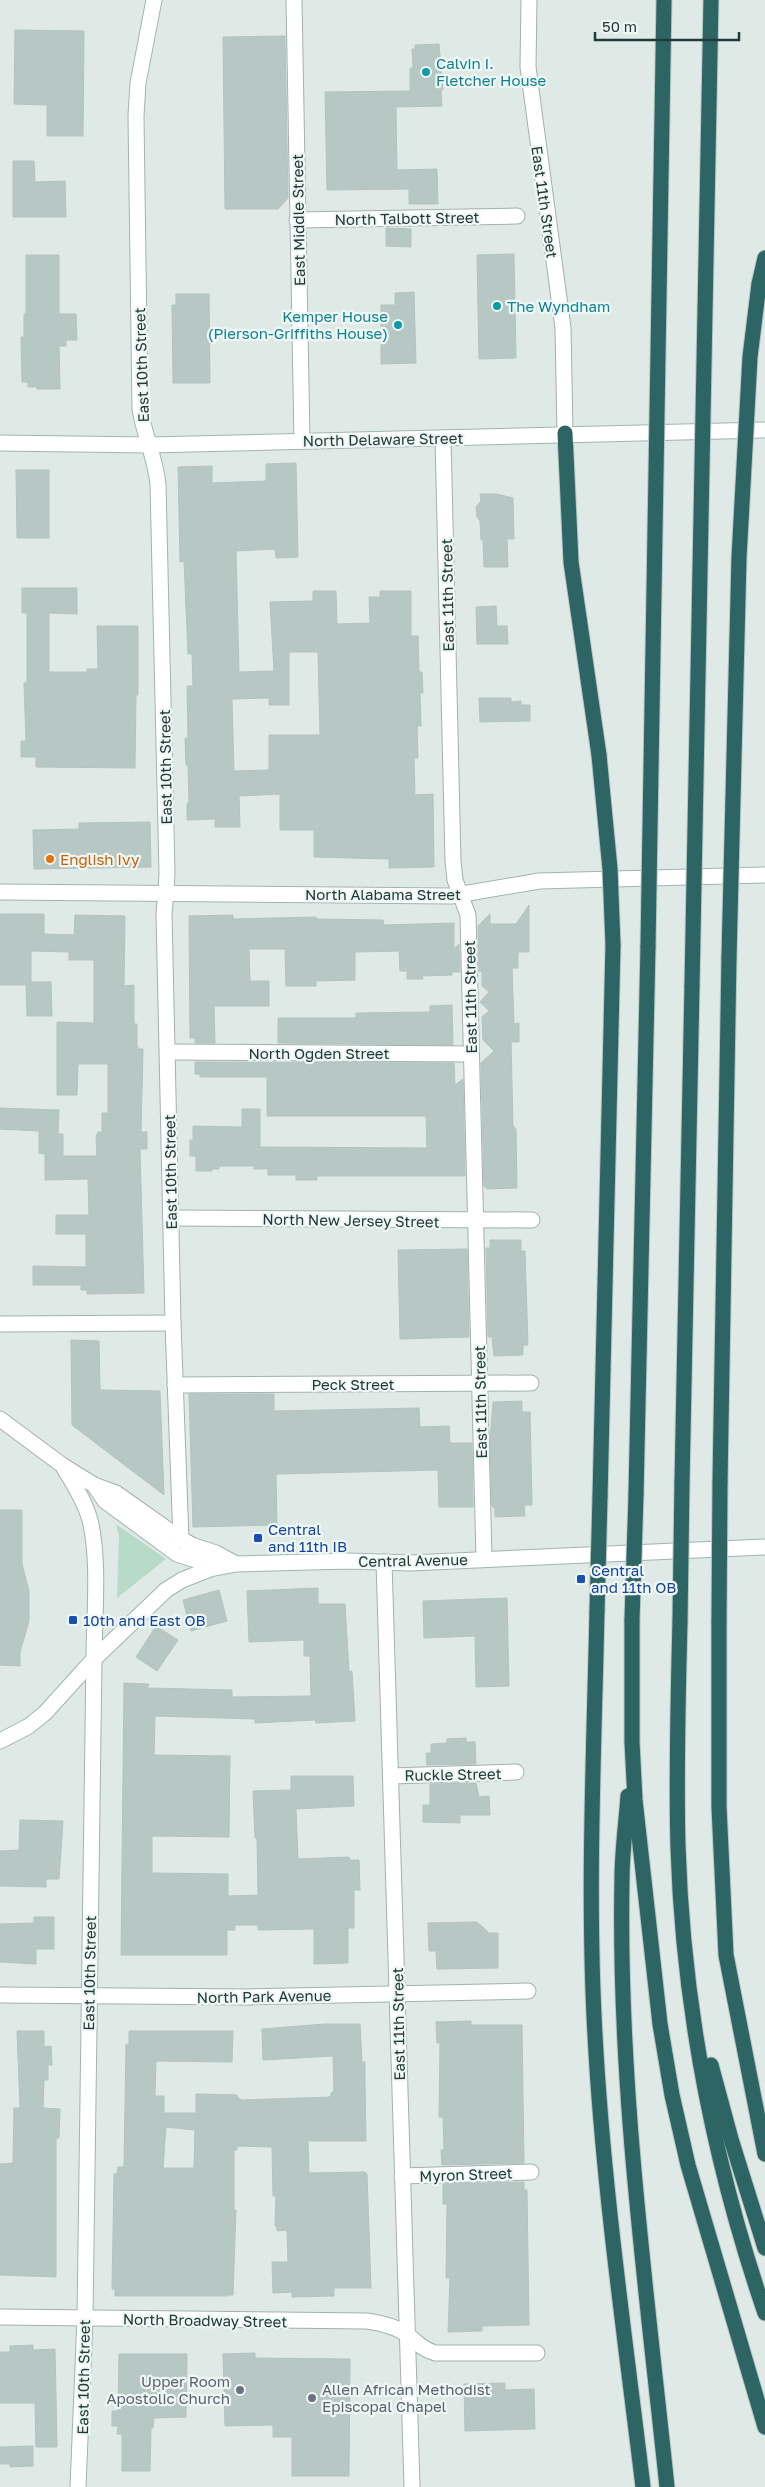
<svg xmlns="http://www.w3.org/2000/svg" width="765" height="2487" viewBox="0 0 765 2487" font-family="'Golos Text',sans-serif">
  <rect width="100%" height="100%" fill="#dfeae7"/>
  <path fill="#b8dbc9" d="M116,1524L166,1559L117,1598L119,1536Z"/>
  <g fill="#b7c7c4" stroke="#b2c3c0" fill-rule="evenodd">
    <path d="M15,30L84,31L83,136H47V105L14,104Z"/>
    <path d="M285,36L288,198L278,209H225L223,37Z"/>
    <path d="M439,44L443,90H441L442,106L396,107L397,170L437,169L438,204H409V189L327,190L325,92L410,91V68H413L412,49H415V45Z"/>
    <path d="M13,161H34L35,182L65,181L66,217H13Z"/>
    <path d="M386,228L411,229V247L386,246Z"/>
    <path d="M514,254L516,358L479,359L477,255Z"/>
    <path d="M26,255H59V314H76L77,340H66V346H59L60,389H37V387H28V382H22L21,337H24V314H26Z"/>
    <path d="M414,292L416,363L381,364V305H395V293Z"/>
    <path d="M176,294H209L210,383H173L172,305H176Z"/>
    <path d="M296,463L298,557L276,558L275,549L236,551L239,672L274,671L270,602L313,601V591H336L337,624L370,623L369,597H380V591H411V636H418L419,672H422L423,693H420L421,726H417L418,758H414L415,795L433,794L434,867L389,868V859L314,857V830H280V794L239,796L240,827H215V819L187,820V803H189L188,765H186L185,738H188L187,686H193L192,654H188L184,561L180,562L178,467L212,466V483L266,481V464ZM289,652H318L320,735H269V770L234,771L232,699L269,698V705H289Z"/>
    <path d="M16,470H49V538H17Z"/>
    <path d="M480,494H497L513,498L514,539H507L508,567H484L483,540H481L480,521L477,517L476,507L481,501Z"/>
    <path d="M22,588H77V614L49,613V672H87V669H98L97,626H138V695H136L135,768L36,767V757H21V741H26L24,683H27V613H22Z"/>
    <path d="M496,606L497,626H507L508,644H477L476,607Z"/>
    <path d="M479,698H511V702L521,701V705H530V721L480,722Z"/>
    <path d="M150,822L151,867L34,869L33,830L79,829V823Z"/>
    <path d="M529,905V952H518V968H512L514,1024L519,1023V1042H511L513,1126L516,1129L517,1188L487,1189L484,1186L481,1063L494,1051L483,1040L482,1017L489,1011L480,1002L489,992L482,986V971L479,972L478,926L490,914V924H516Z"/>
    <path d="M0,914H44V934L74,935L75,915L125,916L124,986L134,985V1024H137V1046L139,1049H143L141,1132H147V1149H140L144,1293L87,1294V1290H81V1285H33V1266L86,1267V1234H56V1215H89L88,1179L45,1180V1154L39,1153V1131L0,1129V1108L59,1110L58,1134H63V1156H97L96,1137L98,1132H102V1113H108V1064H78L77,1095H57V1022L94,1023V960H69V952L31,951V982H51L52,1016H27L26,985H0Z"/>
    <path d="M233,915V919L316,917V919L383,920L384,925L454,923V949L459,944L460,972H452V975L422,976L423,979H407V971H400L399,951L355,952V980L316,981V986H286L285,949H249L250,981H269V1006H214L215,1043H195V1038H190L189,916Z"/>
    <path d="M452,1005L453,1045L278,1043V1018H356V1013L430,1012V1006Z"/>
    <path d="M195,1062L454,1063L455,1085L463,1079L465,1176H317V1180H296V1175H268V1169H254V1166H219V1169H212V1171H196V1156H190V1140H193V1126L242,1127V1109H260V1147L427,1148L426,1116H267V1077H200V1074H195Z"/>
    <path d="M490,1240H521V1251H525L528,1345H523V1355L494,1356L492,1337H488L486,1248H490Z"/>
    <path d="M467,1249L469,1337L400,1339L398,1250Z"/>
    <path d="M71,1340L99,1341L100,1390L160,1391L164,1495L72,1425Z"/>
    <path d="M189,1394H274V1411L419,1408L420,1427L449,1426L450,1443H472L473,1507H439L438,1470L276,1474L277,1525L193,1527Z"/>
    <path d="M522,1401V1412H530L532,1505H524L525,1516L495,1517V1509L492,1506L490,1442L493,1402Z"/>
    <path d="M0,1510H22V1564L29,1591V1621L20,1652V1666L0,1665Z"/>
    <path d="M318,1588V1604H345L349,1672L352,1671L355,1721L316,1723L315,1720L255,1723V1719L155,1716L154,1755L230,1756L229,1837L152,1836V1873L228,1874V1896L258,1895L257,1838H255L253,1791L291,1790V1776H353L354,1806L296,1809L298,1859L349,1857L350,1860H359L360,1890H354V1928H348V1963L314,1964V1929L258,1930V1925H235V1930H227V1955H121L124,1683L149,1684L147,1688L232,1690V1697L311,1696L310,1656H304V1640L249,1642L247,1591Z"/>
    <path d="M219,1590L227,1621L191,1631L183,1600Z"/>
    <path d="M507,1598L509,1686L476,1687L475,1636L424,1638L423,1601Z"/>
    <path d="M156,1626L178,1640L157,1671L136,1657Z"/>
    <path d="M466,1738V1742H475L476,1764L427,1765L426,1753H431V1744L447,1743V1739Z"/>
    <path d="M476,1783L479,1797L489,1796L490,1815H460V1823L423,1822V1805H430V1784Z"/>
    <path d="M20,1820L63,1821L59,1879H46V1887L0,1886V1851L19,1850Z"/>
    <path d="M34,1917H54V1949H36V1964L0,1962V1924L34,1923Z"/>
    <path d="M477,1922L489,1933H498V1968L437,1969L436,1951H429L428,1923Z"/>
    <path d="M471,2021V2025H522L524,2163L442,2165L441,2150H444L443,2117H439L440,2043H437L436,2022Z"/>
    <path d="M325,2024H360L362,2062H365V2082L366,2141H308L309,2173L365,2172L367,2174L371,2288H334V2296L292,2297V2292L273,2293L272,2262H288L287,2230L277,2231V2226H275L276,2196H273L272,2147L237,2146V2150H234V2210H236L233,2295H227V2296H115V2289H112L114,2174H117L118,2167H124L126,2044L129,2045V2031H233L232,2062L156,2061L155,2096H164V2113H196V2094L237,2095V2097L242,2100L330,2097L332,2092H334L333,2056L263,2060L262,2029ZM166,2127L195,2130L194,2168H163Z"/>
    <path d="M17,2031H44V2047L51,2046L52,2065H48V2080H44L43,2108L60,2109L59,2138H56V2277L0,2275V2164L13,2163L14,2108H20Z"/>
    <path d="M524,2182V2190H527L529,2325L482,2326V2331L448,2332L450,2278H446L447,2204H443V2184Z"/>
    <path d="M33,2345V2350L55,2349L57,2447H36L35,2403H0V2352H10V2346Z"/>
    <path d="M255,2353V2358L350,2359L349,2476H292V2437H273V2425L225,2426L223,2354Z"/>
    <path d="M119,2354H187L186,2417L154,2418L153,2428H151L150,2471H122V2434H117L118,2426H112V2411H118Z"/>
    <path d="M505,2383V2390L534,2389L535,2429L465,2431L464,2384Z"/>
    <path d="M33,2446V2466L10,2467V2464H0V2447Z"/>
  </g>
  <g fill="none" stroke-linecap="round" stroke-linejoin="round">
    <g stroke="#a2b1af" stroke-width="17">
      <g id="minor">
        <path d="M294,0L302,441"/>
        <path d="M297,220L517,216"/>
        <path d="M443,438L453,861L455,880L468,915L484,1559"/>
        <path d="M168,1052L471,1054"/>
        <path d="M171,1218L532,1220"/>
        <path d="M0,1324L173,1323"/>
        <path d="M175,1385L531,1383"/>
        <path d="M384,1562L412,2487"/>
        <path d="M391,1776L516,1772"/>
        <path d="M0,1995L247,1997L528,1991"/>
        <path d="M402,2176L531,2172"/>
        <path d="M0,2317L367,2321C381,2323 398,2327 409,2336C418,2344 423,2349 435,2353H537"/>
      </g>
    </g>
    <g stroke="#a2b1af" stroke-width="17">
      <g id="tertiary">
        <path d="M529,0L528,67L563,328L565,433"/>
        <path d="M166,892L164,913L173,1323L181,1539"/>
        <path d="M0,1419L62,1465L94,1485L116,1493L181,1539L194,1546L216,1553L236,1564"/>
        <path d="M64,1468C74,1484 85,1502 90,1520C100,1562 94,1616 94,1659"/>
        <path d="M94,1485L105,1501L177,1554L208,1564H225"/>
      </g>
    </g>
    <g stroke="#9fb5b2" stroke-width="17">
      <g id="secondary">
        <path d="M154,0L138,83L136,116L140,409C144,435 155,456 158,484L167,873L166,892"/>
        <path d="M0,443L149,445L765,430"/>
        <path d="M0,892L451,896L539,881L765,875"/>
        <path d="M0,1741L29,1726L45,1713L94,1659L166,1590L182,1580L210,1569L236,1564L349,1561L410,1563L765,1547"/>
        <path d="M78,2487L85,2318L94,1659"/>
      </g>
    </g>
    <g stroke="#bcc4c3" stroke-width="17">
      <g id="motorway">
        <path d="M759,284L765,258"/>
        <path d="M565,433L571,562L599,755"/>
        <path d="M682,1483L692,986"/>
        <path d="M720,1483L729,957"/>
        <path d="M636,1495L648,946"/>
        <path d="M600,1497L613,945"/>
        <path d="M597,1611C594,1752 587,1894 595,2035C603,2186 625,2337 643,2487"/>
        <path d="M632,1620V1742L635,1800L660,2024L672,2095L688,2165L765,2427"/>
        <path d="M680,1621C678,1696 676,1772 678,1847C683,2005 714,2164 765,2313"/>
        <path d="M719,1621V1807L726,1955L765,2154"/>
        <path d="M628,1796C626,1824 622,1852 622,1879C618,2083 646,2285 667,2487"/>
        <path d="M711,2065L731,2139L765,2248"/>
      </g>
    </g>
    <use href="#minor" stroke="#fff" stroke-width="15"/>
    <use href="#tertiary" stroke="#fff" stroke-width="15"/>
    <use href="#secondary" stroke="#fff" stroke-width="15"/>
    <use href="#motorway" stroke="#2d6464" stroke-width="15"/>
    <g stroke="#bcc4c3" stroke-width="17" stroke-linecap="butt">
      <g id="motorway-bridge">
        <path d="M599,755L610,869L613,945"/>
        <path d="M648,946L664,0"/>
        <path d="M729,957L739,558L750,357L759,284"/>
        <path d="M692,986L711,0"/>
        <path d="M597,1611L600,1497"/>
        <path d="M632,1620L636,1495"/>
        <path d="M680,1621L682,1483"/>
        <path d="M719,1621L720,1483"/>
      </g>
    </g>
    <use href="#motorway-bridge" stroke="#2d6464" stroke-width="15"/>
  </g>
  <g fill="#0f9aa8" stroke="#eff7f4" stroke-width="2">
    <circle cx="426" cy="72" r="5"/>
    <circle cx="497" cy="306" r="5"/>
    <circle cx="398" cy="325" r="5"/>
  </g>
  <circle fill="#e8710a" stroke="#eff7f4" stroke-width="2" cx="50" cy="859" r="5"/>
  <g fill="#1a4fb4" stroke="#eff7f4" stroke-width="2">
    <rect x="253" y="1533" width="10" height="10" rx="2.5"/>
    <rect x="576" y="1574" width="10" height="10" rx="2.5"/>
    <rect x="68" y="1615" width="10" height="10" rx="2.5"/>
  </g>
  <g fill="#6b7280" stroke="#eff7f4" stroke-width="2">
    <circle cx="240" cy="2390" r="5"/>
    <circle cx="312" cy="2398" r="5"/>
  </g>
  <g text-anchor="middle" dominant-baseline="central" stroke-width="4.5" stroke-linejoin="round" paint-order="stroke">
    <g font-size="15" fill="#0d838f" stroke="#eff7f4" text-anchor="start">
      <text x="436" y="63">Calvin I.<tspan x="436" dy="17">Fletcher House</tspan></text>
      <text x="507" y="306">The Wyndham</text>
      <text x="388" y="316" text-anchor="end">Kemper House<tspan x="388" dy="17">(Pierson-Griffiths House)</tspan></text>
    </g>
    <g font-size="15" fill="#213938" stroke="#eff7f4">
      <text transform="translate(545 202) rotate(82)">East 11th Street</text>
      <text transform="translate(407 218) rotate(-1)">North Talbott Street</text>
      <text transform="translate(298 220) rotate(-91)">East Middle Street</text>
      <text transform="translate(141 365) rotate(-92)">East 10th Street</text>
      <text transform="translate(383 439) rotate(-1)">North Delaware Street</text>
      <text transform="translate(447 595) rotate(-91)">East 11th Street</text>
      <text transform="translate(165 767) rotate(-91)">East 10th Street</text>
      <text x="383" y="894">North Alabama Street</text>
      <text transform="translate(470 997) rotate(-91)">East 11th Street</text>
      <text x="319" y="1053">North Ogden Street</text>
      <text transform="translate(170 1172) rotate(-91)">East 10th Street</text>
      <text transform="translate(351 1220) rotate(1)">North New Jersey Street</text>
      <text x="353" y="1384">Peck Street</text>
      <text transform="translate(480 1402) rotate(-91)">East 11th Street</text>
      <text transform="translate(413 1560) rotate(-1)">Central Avenue</text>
      <text transform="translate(453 1774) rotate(-1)">Ruckle Street</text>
      <text transform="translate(89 1973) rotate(-89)">East 10th Street</text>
      <text transform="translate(264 1996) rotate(-1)">North Park Avenue</text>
      <text transform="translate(398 2024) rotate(-91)">East 11th Street</text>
      <text transform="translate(466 2174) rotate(-2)">Myron Street</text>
      <text transform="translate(205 2320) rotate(1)">North Broadway Street</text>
      <text transform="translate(83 2377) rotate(-89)">East 10th Street</text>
    </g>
    <g font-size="15" fill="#c56008" stroke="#eff7f4" text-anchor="start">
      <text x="60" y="859">English Ivy</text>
    </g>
    <g font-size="15" fill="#164399" stroke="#eff7f4" text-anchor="start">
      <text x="268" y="1529">Central<tspan x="268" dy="17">and 11th IB</tspan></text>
      <text x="591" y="1570">Central<tspan x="591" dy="17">and 11th OB</tspan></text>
      <text x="83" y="1620">10th and East OB</text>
    </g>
    <g font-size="15" fill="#5b616d" stroke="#eff7f4" text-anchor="end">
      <text x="230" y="2381">Upper Room<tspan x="230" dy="17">Apostolic Church</tspan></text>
      <text x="322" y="2389" text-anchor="start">Allen African Methodist<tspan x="322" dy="17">Episcopal Chapel</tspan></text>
    </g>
  </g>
  <path d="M595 32v8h144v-8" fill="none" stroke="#213938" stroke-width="2.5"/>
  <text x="602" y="32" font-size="15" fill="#213938" stroke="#eff7f4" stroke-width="4" paint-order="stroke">50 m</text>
</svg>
